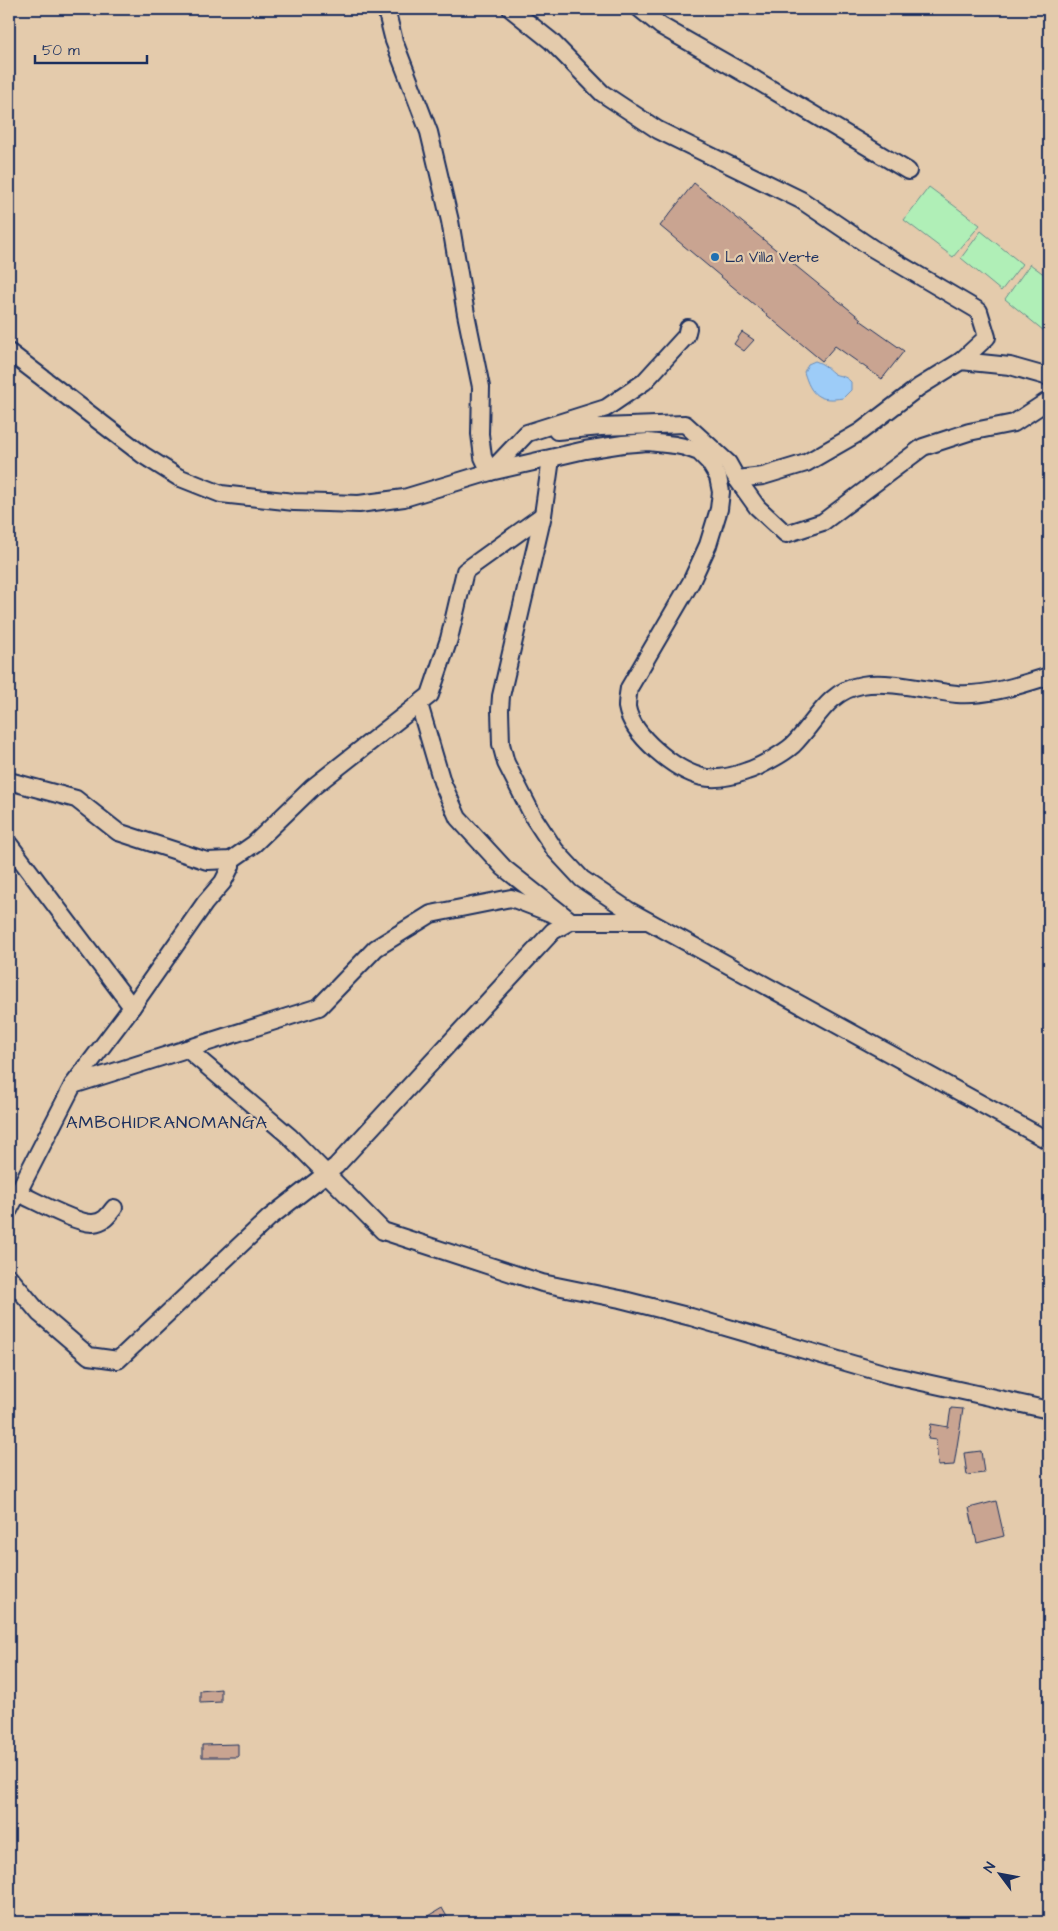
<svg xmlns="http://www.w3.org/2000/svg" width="1058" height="1931" viewBox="0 0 1058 1931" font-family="'Architects Daughter',sans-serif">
  <rect width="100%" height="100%" fill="#e4cbac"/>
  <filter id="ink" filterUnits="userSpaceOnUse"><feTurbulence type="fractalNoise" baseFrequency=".02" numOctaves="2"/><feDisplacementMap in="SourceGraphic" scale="10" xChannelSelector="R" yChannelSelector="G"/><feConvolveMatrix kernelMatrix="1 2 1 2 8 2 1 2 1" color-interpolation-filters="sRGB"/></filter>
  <g filter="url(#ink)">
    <g fill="#b0efb7" stroke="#668f8a">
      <path d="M929,187L980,225L953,257L904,220Z"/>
      <path d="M981,231L1022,264L1001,291L961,258Z"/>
      <path d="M1030,264L1049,278V335L1005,299Z"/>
    </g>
    <path fill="#9dccf8" stroke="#698dba" d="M815,361C824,364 826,367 833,373C838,377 844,374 851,382V390L843,398C818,402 811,395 804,372L808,364Z"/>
    <g fill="#c9a491" stroke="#1b2f5e">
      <path d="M694,183L861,319L860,320L904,351L882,379L835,346L822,361L660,226Z"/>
      <path d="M742,332L754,340L744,351L734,344Z"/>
      <path d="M951,1408L963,1409L954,1465L938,1466L936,1440L928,1439L931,1424L948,1427Z"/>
      <path d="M981,1451L984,1473L967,1475L964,1453Z"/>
      <path d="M996,1501L1004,1536L977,1543L969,1508Z"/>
      <path d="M221,1689V1702L200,1703V1691Z"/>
      <path d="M238,1744V1757H202V1745Z"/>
      <path d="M442,1908L450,1922H419Z"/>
    </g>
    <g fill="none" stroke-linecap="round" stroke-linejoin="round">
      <g stroke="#1b2f5e" stroke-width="20">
        <g id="minor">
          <path d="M386,9L394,41L429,132L450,221L466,314L481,387L480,434L483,457L490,472L527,433L606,408L644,382L686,336L688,328"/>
          <path d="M511,9L551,41L602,93L658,130L801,200L872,248L979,311L987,337L961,361"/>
          <path d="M640,9L661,26L756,80L908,171"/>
          <path d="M9,352L143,455L178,477L221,494L294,502L359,504L404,498L490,472L585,450L623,444L648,442L675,445L685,447L699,452L709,462L718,477L721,492L719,509L708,545L691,582L629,688C628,694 627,701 627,707C632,736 675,770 702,777C716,780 734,776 747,771C759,767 783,754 793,745C816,722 827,691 862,685C889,680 929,691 957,694C988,696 1020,685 1049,676"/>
          <path d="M557,431L601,427L685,424L728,463L737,479L763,476L806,463L860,432L919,387L961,361L1010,366L1049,377"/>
          <path d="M551,459L543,515L501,696L500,710L501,744L506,763L534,818L555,850L582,879L628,910L1049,1141"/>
          <path d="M737,479L757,507L786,534L823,522L923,447L969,432L1014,423L1049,400"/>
          <path d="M419,704L442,782L458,818L504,868L571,921H647"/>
          <path d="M9,781L76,799L118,832L207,861L231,860L254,844L313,787L430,695L449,639L465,571L543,515"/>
          <path d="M9,844L132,1007L73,1085L9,1210"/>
          <path d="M132,1007L205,903L223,882L231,866V860"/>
          <path d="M187,1049L289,1136L383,1231L542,1283L620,1299L691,1317L890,1375L1049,1410"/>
          <path d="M73,1085L319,1007L376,948L431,914L511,898L571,921"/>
          <path d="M18,1193C34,1200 77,1224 93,1223C104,1222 108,1216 114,1208"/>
          <path d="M9,1277L40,1314L89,1356L118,1360L269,1218L336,1166L553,931L571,921"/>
        </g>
      </g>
      <use href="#minor" stroke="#e4cbac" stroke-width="16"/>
    </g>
  </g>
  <circle fill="#1f6fb2" stroke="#e4cbac" stroke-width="2" cx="715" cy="257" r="5"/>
  <g text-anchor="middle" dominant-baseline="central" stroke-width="4.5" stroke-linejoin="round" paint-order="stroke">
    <g font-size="15" fill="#1b2f5e" stroke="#e4cbac" text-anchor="start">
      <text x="725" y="257">La Villa Verte</text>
    </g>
    <g font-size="18" letter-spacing="1" fill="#1b2f5e" stroke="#e4cbac">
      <text x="167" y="1122">AMBOHIDRANOMANGA</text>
    </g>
  </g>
  <rect width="1058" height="1931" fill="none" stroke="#e4cbac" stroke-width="30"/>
  <rect x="15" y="15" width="1028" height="1901" fill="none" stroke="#1b2f5e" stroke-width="2" filter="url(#ink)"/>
  <g transform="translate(1000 1874) rotate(302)" stroke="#e4cbac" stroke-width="4" paint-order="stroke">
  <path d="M0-4L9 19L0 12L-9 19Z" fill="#1b2f5e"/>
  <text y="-8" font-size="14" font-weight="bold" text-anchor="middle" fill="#1b2f5e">N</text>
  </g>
  <path d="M35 55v8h112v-8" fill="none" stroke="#1b2f5e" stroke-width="2.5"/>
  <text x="42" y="55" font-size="15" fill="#1b2f5e" stroke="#e4cbac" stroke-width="4" paint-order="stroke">50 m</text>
</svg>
